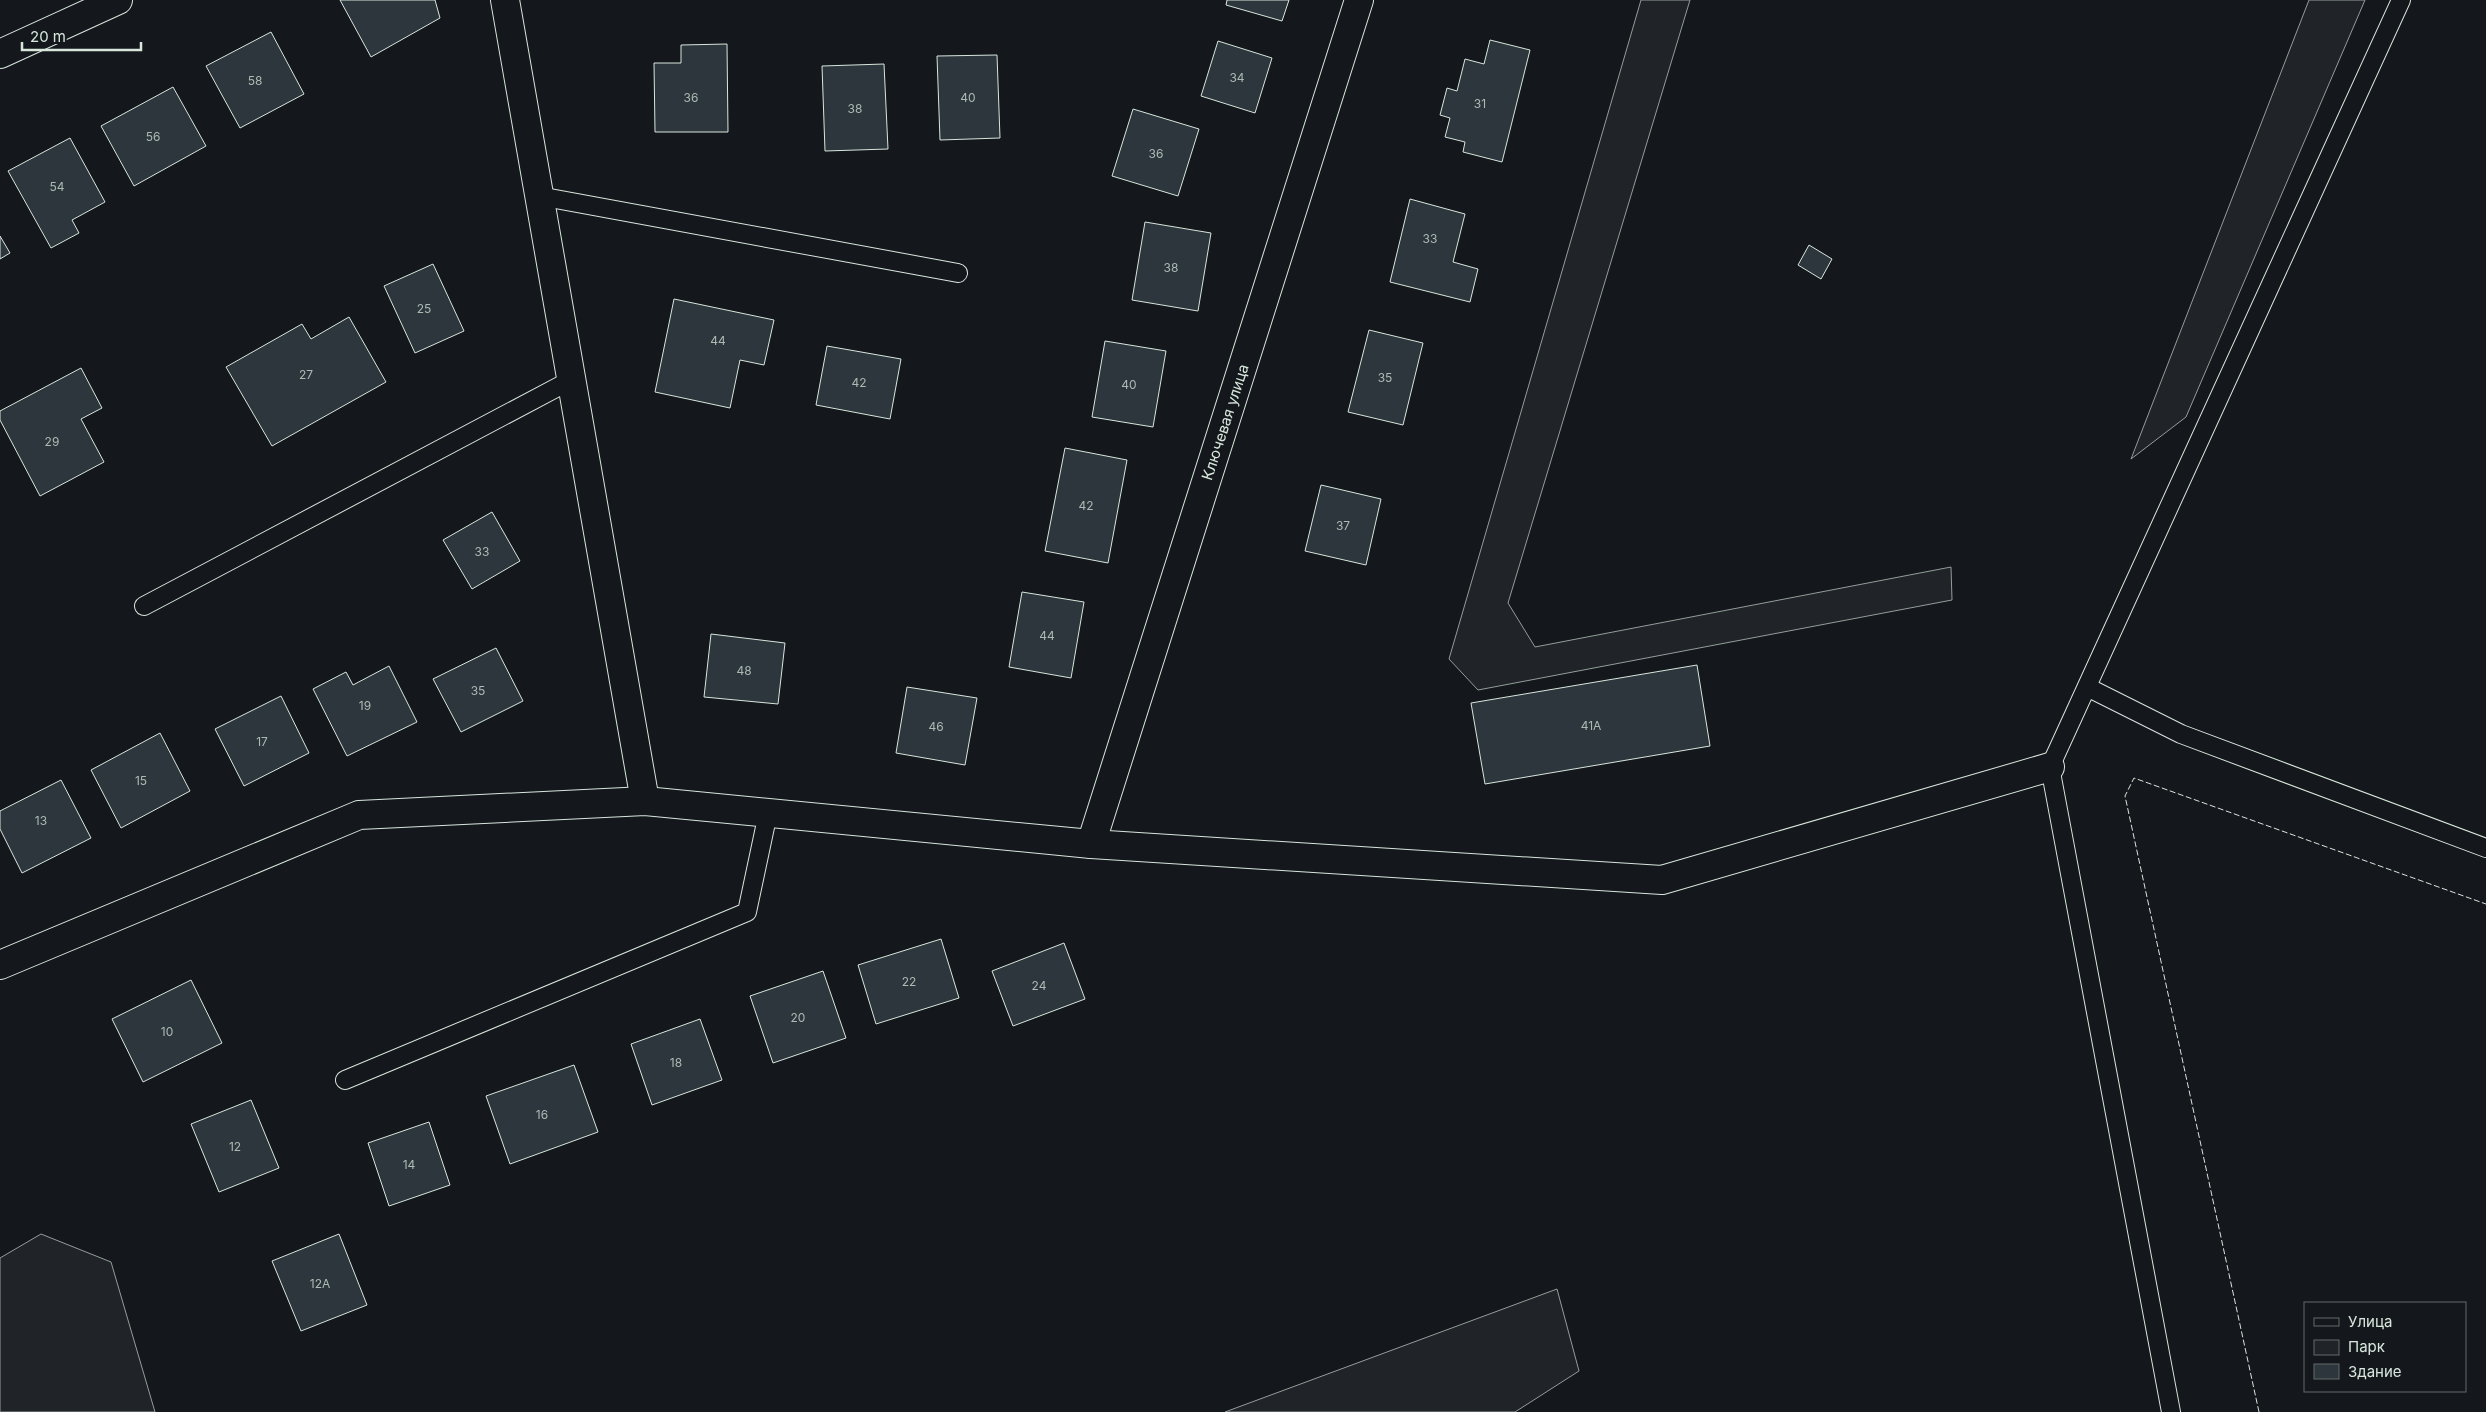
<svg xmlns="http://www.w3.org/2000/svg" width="2486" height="1412" viewBox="0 0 2486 1412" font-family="Inter,sans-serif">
  <rect width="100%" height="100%" fill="#14181c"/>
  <g fill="#202428" stroke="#939e99">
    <path d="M1641,0H1690L1508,603L1535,647L1951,567L1952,600L1478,690L1449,659Z"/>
    <path d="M2309,0H2365L2186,417L2131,459Z"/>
    <path d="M41,1234L111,1262L155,1412H0V1258Z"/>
    <path d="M1557,1289L1579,1371L1515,1412H1225Z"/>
  </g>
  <g fill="#2c363c" stroke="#d8e6dc">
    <path d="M340,0H435L440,18L371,57Z"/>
    <path d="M1227,0H1289L1282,21L1226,5Z"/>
    <path d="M271,32L304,94L240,128L206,66Z"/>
    <path d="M1490,40L1530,50L1502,162L1463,152L1465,142L1445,137L1450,118L1440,115L1447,88L1457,91L1465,59L1484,64Z"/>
    <path d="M1218,41L1272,58L1255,113L1201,96Z"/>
    <path d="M727,44L728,132H655L654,63H681V45Z"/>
    <path d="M997,55L1000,138L940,140L937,56Z"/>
    <path d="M884,64L888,149L825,151L822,66Z"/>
    <path d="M173,87L206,146L134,186L101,126Z"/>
    <path d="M1133,109L1199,129L1178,196L1112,176Z"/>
    <path d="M70,138L105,202L72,220L79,233L51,248L8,171Z"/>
    <path d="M1410,199L1465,214L1453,262L1478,269L1470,302L1390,282Z"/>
    <path d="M1145,222L1211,233L1198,311L1132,300Z"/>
    <path d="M0,236L10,253L0,259Z"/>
    <path d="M1809,245L1832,259L1821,279L1798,265Z"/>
    <path d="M433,264L464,331L415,353L384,286Z"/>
    <path d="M674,299L774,320L764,365L740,360L730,408L655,392Z"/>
    <path d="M349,317L386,382L272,446L226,367L302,324L311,339Z"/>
    <path d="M1369,330L1423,343L1403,425L1348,412Z"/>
    <path d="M1105,341L1166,351L1153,427L1092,417Z"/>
    <path d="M827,346L901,359L890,419L816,405Z"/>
    <path d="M81,368L102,408L81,419L104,462L40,496L0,420V411Z"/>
    <path d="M1065,448L1127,460L1108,563L1045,551Z"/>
    <path d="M1321,485L1381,499L1366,565L1305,551Z"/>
    <path d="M492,512L520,561L472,589L443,540Z"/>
    <path d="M1022,592L1084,602L1071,678L1009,667Z"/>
    <path d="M711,634L785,643L778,704L704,697Z"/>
    <path d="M496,648L523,701L461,732L433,679Z"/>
    <path d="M1697,665L1710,746L1485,784L1471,703Z"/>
    <path d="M389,666L417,722L347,756L313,689L346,672L353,685Z"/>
    <path d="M907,687L977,698L965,765L896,753Z"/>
    <path d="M281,696L309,753L244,786L215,729Z"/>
    <path d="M160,733L190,791L121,828L91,770Z"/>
    <path d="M61,780L91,838L22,873L0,829V811Z"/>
    <path d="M941,939L959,998L876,1024L858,965Z"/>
    <path d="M1064,943L1085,999L1013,1026L992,971Z"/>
    <path d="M823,971L846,1038L773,1063L750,996Z"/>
    <path d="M191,980L222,1043L143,1082L112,1019Z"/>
    <path d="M700,1019L722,1080L652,1105L631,1044Z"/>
    <path d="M574,1065L598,1132L510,1164L486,1096Z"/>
    <path d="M251,1100L279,1168L219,1192L191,1124Z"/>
    <path d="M429,1122L450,1185L389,1206L368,1143Z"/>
    <path d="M339,1234L367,1305L301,1331L272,1261Z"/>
  </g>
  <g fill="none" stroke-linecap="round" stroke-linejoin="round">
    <g stroke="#d8e6dc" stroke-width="20">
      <g id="lane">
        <path d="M539,196L958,273"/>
        <path d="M144,606L571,380"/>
        <path d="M2087,687L2181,734L2486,848"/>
        <path d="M345,1080L747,912L768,813"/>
        <path d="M2171,1412L2050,767L2401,0"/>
      </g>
    </g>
    <g stroke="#d8e6dc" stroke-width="30">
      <g id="street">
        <path d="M505,0L645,801"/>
        <path d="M0,54L118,0"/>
        <path d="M1091,844L1359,0"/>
        <path d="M0,965L359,815L645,801L1091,844L1662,880L2050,767"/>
      </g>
    </g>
    <use href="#lane" stroke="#14181c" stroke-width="18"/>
    <use href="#street" stroke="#14181c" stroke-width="28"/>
    <path stroke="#d8e6dc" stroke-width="1" stroke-dasharray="6 2.5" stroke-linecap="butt" d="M2259,1412L2125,796L2134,778L2486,904"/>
  </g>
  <g text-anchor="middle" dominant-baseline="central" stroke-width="4" stroke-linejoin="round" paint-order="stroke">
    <g font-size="12" fill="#adbab4">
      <text x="1237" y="77">34</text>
      <text x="255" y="80">58</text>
      <text x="691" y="97">36</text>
      <text x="968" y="97">40</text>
      <text x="1480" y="103">31</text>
      <text x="855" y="108">38</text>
      <text x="153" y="136">56</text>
      <text x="1156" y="153">36</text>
      <text x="57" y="186">54</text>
      <text x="1430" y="238">33</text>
      <text x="1171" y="267">38</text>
      <text x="424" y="308">25</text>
      <text x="718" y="340">44</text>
      <text x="306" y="374">27</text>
      <text x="1385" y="377">35</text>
      <text x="859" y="382">42</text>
      <text x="1129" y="384">40</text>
      <text x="52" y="441">29</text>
      <text x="1086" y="505">42</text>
      <text x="1343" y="525">37</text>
      <text x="482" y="551">33</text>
      <text x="1047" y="635">44</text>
      <text x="744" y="670">48</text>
      <text x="478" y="690">35</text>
      <text x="365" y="705">19</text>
      <text x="1591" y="725">41А</text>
      <text x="936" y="726">46</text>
      <text x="262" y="741">17</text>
      <text x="141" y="780">15</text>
      <text x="41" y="820">13</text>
      <text x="909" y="981">22</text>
      <text x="1039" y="985">24</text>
      <text x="798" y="1017">20</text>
      <text x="167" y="1031">10</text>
      <text x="676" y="1062">18</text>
      <text x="542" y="1114">16</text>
      <text x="235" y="1146">12</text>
      <text x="409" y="1164">14</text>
      <text x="320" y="1283">12А</text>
    </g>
    <g font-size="15" fill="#d8e6dc" stroke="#14181c">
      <text transform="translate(1225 422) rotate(-72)">Ключевая улица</text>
    </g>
  </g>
  <rect x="2304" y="1302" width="162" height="90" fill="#14181c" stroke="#626a69"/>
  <rect x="2314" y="1318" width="25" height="8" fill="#14181c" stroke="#626a69"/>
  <text x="2348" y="1327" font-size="15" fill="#d8e6dc">Улица</text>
  <rect x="2314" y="1340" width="25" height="15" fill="#202428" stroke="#626a69"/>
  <text x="2348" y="1352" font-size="15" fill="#d8e6dc">Парк</text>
  <rect x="2314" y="1364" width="25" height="15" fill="#2c363c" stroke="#626a69"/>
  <text x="2348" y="1377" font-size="15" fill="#d8e6dc">Здание</text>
  <path d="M22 42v8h119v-8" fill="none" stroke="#d8e6dc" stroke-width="2.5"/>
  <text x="30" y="42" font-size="15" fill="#d8e6dc" stroke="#14181c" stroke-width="4" paint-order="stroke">20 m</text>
</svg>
